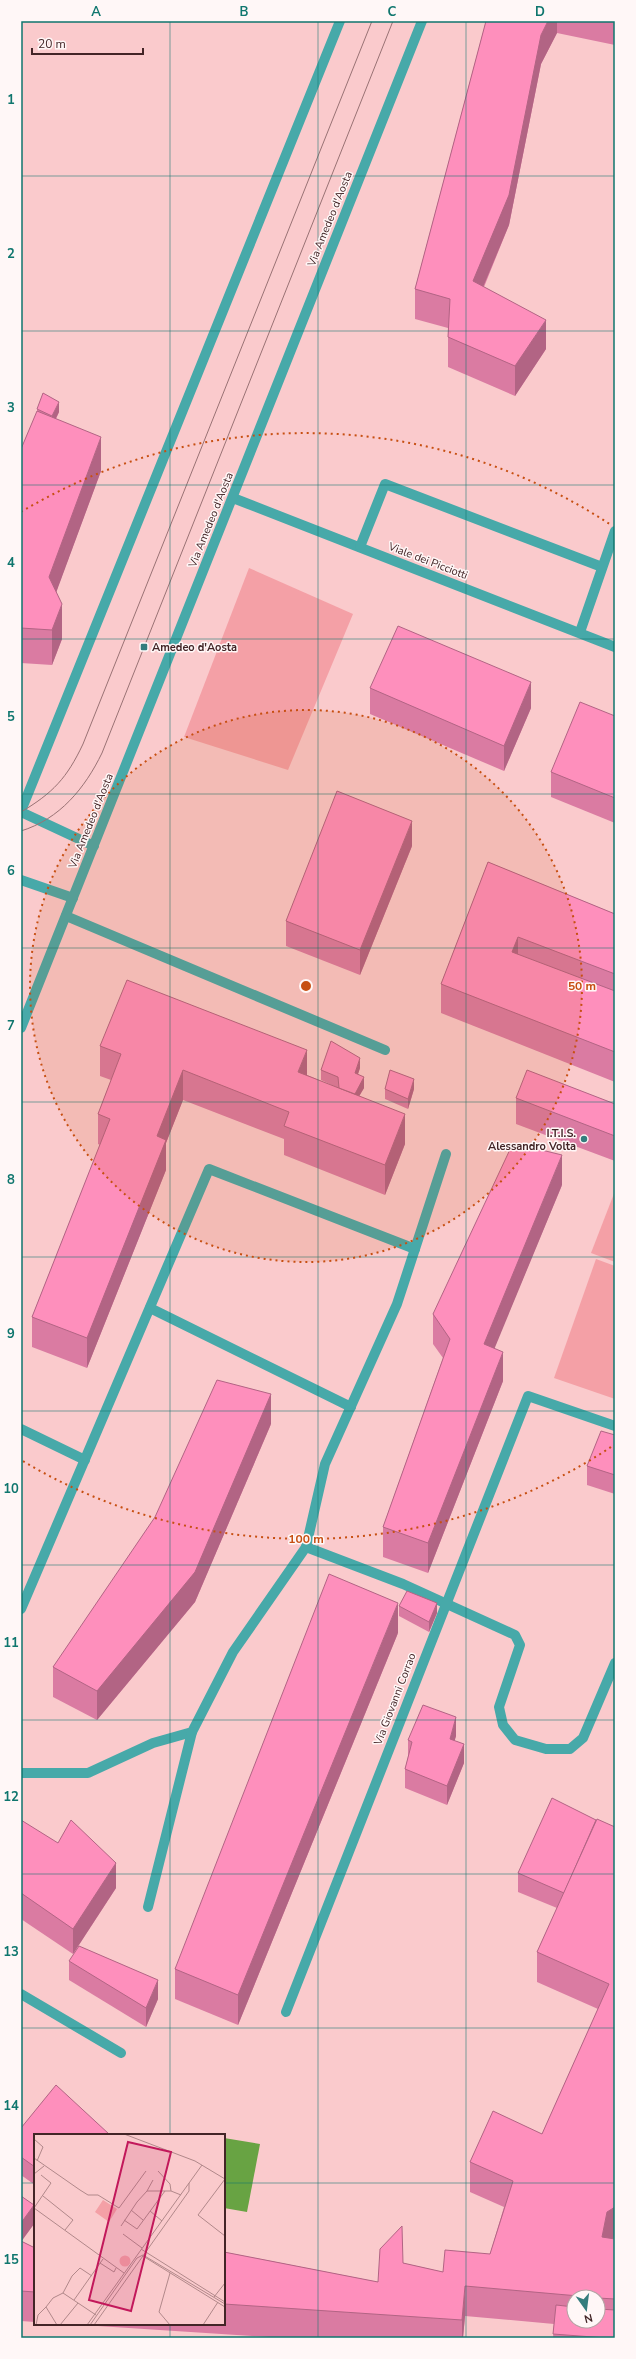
<svg xmlns="http://www.w3.org/2000/svg" width="636" height="2359" viewBox="0 0 636 2359" font-family="'Nunito Sans',sans-serif">
  <rect width="100%" height="100%" fill="#facacc"/>
  <g fill="#f4a0a6">
    <path d="M249,568L353,614L288,770L184,737Z"/>
    <path d="M615,1191V1262L591,1253Z"/>
    <path d="M596,1259L615,1266V1399L554,1378Z"/>
  </g>
  <path fill="#68a343" d="M224,2138L260,2144L247,2212L224,2208Z"/>
  <g fill="none" stroke-linecap="round" stroke-linejoin="round">
    <g stroke="#47a9a9" stroke-width="10">
      <path d="M233,498L615,647"/>
      <path d="M360,547L385,484L602,567"/>
      <path d="M580,632L615,531"/>
      <path d="M21,811L340,21"/>
      <path d="M21,812L94,846"/>
      <path d="M21,880L73,898"/>
      <path d="M66,916L385,1050"/>
      <path d="M21,1028L422,21"/>
      <path d="M150,1308L351,1407"/>
      <path d="M21,1429L85,1460"/>
      <path d="M306,1547L403,1584L515,1635L520,1645L499,1707L503,1725L515,1740L546,1749H570L583,1738L615,1663"/>
      <path d="M21,1609L209,1169L415,1249"/>
      <path d="M21,1773H88L153,1743L192,1732L233,1652L306,1547L325,1464L397,1304L446,1154"/>
      <path d="M148,1907L192,1732"/>
      <path d="M21,1994L121,2053"/>
      <path d="M286,2012L528,1396L615,1426"/>
    </g>
    <g stroke="#997274" stroke-width="1">
      <path d="M21,812C53,793 67,778 83,744L372,21"/>
      <path d="M21,831C60,819 85,788 102,753L393,21"/>
    </g>
  </g>
  <g fill="#da7ba2" fill-rule="evenodd">
    <path d="M486,21H615V45L557,33L541,64L509,225L484,287L546,349L515,396L448,367V328L415,319V289Z"/>
    <path d="M37,409L59,412L56,419L101,471L56,592L62,639L52,665L21,663V449L37,412Z"/>
    <path d="M370,688L531,708L504,771L370,714Z"/>
    <path d="M615,716V823L551,797V772Z"/>
    <path d="M412,846L360,975L286,946V921Z"/>
    <path d="M488,862L615,914V1082L441,1013V984Z"/>
    <path d="M100,1046L307,1075L338,1088L321,1080V1070L360,1068L358,1074L364,1088L359,1096L405,1144L385,1195L284,1155V1139L183,1100L166,1143V1170L87,1368L32,1347V1317L100,1145L98,1144V1114L111,1080L100,1076Z"/>
    <path d="M385,1089H414L408,1109L385,1099Z"/>
    <path d="M516,1098L615,1104V1161L516,1124Z"/>
    <path d="M562,1185L494,1348L503,1381L428,1573L383,1557V1527L443,1358L433,1344V1314Z"/>
    <path d="M271,1424L195,1602L97,1720L53,1697V1667Z"/>
    <path d="M615,1435V1494L587,1485V1466Z"/>
    <path d="M399,1606L437,1613L429,1632L399,1616Z"/>
    <path d="M398,1633L238,2025L175,1999V1969Z"/>
    <path d="M456,1736L454,1741L464,1763L447,1805L405,1788V1769L408,1757V1740Z"/>
    <path d="M21,1820L116,1888L73,1954L21,1919Z"/>
    <path d="M596,1820L615,1827V2237L612,2238L615,2239V2338H553L554,2324L465,2316L463,2338H285L67,2324H224V2252L378,2282L403,2263L443,2272L490,2254L504,2207L470,2192V2162L542,2134L598,2009L537,1982V1952L557,1908L518,1892V1873ZM574,2297H598V2321H574Z"/>
    <path d="M69,1961L158,1999L146,2027L69,1980Z"/>
    <path d="M21,2128L109,2135H35V2185L21,2175Z"/>
    <path d="M21,2196L34,2224L21,2241L33,2247L35,2246V2322L21,2321Z"/>
  </g>
  <g fill="#b26484">
    <path d="M548,21H557V33L541,64L509,225L473,311V281L541,35Z"/>
    <path d="M546,320V349L515,396V366Z"/>
    <path d="M59,402V412L52,426V416Z"/>
    <path d="M101,437V471L49,612V577Z"/>
    <path d="M62,604V639L52,665V630Z"/>
    <path d="M531,682V708L504,771V746Z"/>
    <path d="M412,821V846L360,975V950Z"/>
    <path d="M518,937V967L512,952Z"/>
    <path d="M307,1050V1080L298,1072Z"/>
    <path d="M360,1058V1068L355,1083V1073Z"/>
    <path d="M183,1070V1100L166,1143V1170L87,1368V1338L157,1136Z"/>
    <path d="M364,1077V1088L354,1105V1095Z"/>
    <path d="M414,1079V1089L408,1109V1099Z"/>
    <path d="M405,1114V1144L385,1195V1165Z"/>
    <path d="M562,1155V1185L484,1374V1344Z"/>
    <path d="M503,1352V1381L428,1573V1543Z"/>
    <path d="M271,1394V1424L195,1602L97,1720V1691Z"/>
    <path d="M398,1603V1633L238,2025V1995Z"/>
    <path d="M437,1603V1613L429,1632V1622Z"/>
    <path d="M456,1717V1736L450,1758V1739Z"/>
    <path d="M464,1744V1763L447,1805V1786Z"/>
    <path d="M116,1863V1888L73,1954V1929Z"/>
    <path d="M158,1980V1999L146,2027V2008Z"/>
    <path d="M34,2205V2224L21,2242V2223Z"/>
    <path d="M615,2207V2237L607,2242L602,2237L607,2212Z"/>
    <path d="M465,2286V2316L463,2338H462V2320Z"/>
  </g>
  <g fill="#fe8fbc" stroke="#b26484">
    <path d="M486,21H548L541,35L509,195L473,281L546,320L515,366L448,337L450,299L415,289Z"/>
    <path d="M43,393L59,402L52,416L37,409Z"/>
    <path d="M37,411L101,437L49,577L62,604L52,630L21,628V449Z"/>
    <path d="M398,626L531,682L504,746L370,688Z"/>
    <path d="M580,702L615,716V798L551,772Z"/>
    <path d="M337,791L412,821L360,950L286,921Z"/>
    <path d="M488,862L615,914V974L518,937L512,952L615,991V1052L441,984Z"/>
    <path d="M127,980L307,1050L298,1072L405,1114L385,1165L284,1126L289,1112L183,1070L157,1136L166,1140L87,1338L32,1317L110,1119L98,1114L121,1054L100,1046Z"/>
    <path d="M331,1041L360,1058L355,1073L364,1077L355,1094L339,1088L338,1077L321,1070Z"/>
    <path d="M390,1070L414,1079L408,1099L385,1089Z"/>
    <path d="M527,1070L615,1104V1136L516,1098Z"/>
    <path d="M513,1143L562,1155L484,1344L503,1352L428,1543L383,1527L450,1339L433,1314Z"/>
    <path d="M217,1380L271,1394L195,1572L97,1691L53,1667L155,1517Z"/>
    <path d="M601,1431L615,1435V1475L587,1466Z"/>
    <path d="M329,1574L398,1603L238,1995L175,1969Z"/>
    <path d="M407,1591L437,1603L429,1622L399,1606Z"/>
    <path d="M423,1705L456,1717L450,1739L464,1744L447,1786L405,1769L412,1742L408,1740Z"/>
    <path d="M552,1798L596,1820L564,1893L518,1873Z"/>
    <path d="M597,1819L615,1827V2207L607,2212L602,2237L615,2239V2299L598,2298V2297H590L465,2286L462,2320L224,2304V2252L378,2282L380,2249L402,2226L403,2263L443,2272L445,2250L490,2254L513,2181L470,2162L493,2111L542,2134L609,1984L537,1952Z"/>
    <path d="M21,1820L58,1843L71,1820L116,1863L73,1929L21,1893Z"/>
    <path d="M79,1946L158,1980L146,2008L69,1961Z"/>
    <path d="M56,2085L109,2134V2135H35V2167L21,2157V2128Z"/>
    <path d="M21,2196L34,2205L21,2223Z"/>
    <path d="M21,2241L33,2247L35,2246V2292L21,2291Z"/>
    <path d="M556,2305L574,2307V2321H598V2309L615,2310V2338H606L553,2334Z"/>
  </g>
  <path fill="none" stroke="#0f766e" stroke-width="1" stroke-opacity="0.55" d="M170,21V2135M318,21V2338M466,21V2338M21,176H615M21,331H615M21,485H615M21,639H615M21,794H615M21,948H615M21,1102H615M21,1257H615M21,1411H615M21,1565H615M21,1720H615M21,1874H615M21,2028H615M21,2183H35M224,2183H615M170,2324V2338"/>
  <circle cx="306" cy="986" r="276" fill="#c74f11" fill-opacity=".12"/>
  <g fill="none" stroke="#c74f11" stroke-width="2" stroke-dasharray="2 4">
    <circle cx="306" cy="986" r="276"/>
    <path d="M611 1447A553 553 0 0 1 21 1460M21 512A553 553 0 0 1 611 525"/>
  </g>
  <g fill="#347d7d" stroke="#fff7f7" stroke-width="1.5">
    <rect x="140" y="643" width="8" height="8" rx="2"/>
    <circle cx="584" cy="1139" r="4"/>
  </g>
  <g text-anchor="middle" dominant-baseline="central" stroke-width="3" stroke-linejoin="round" paint-order="stroke">
    <g font-size="11" fill="#432527" stroke="#fff7f7">
      <text transform="translate(330 219) rotate(-68)">Via Amedeo d'Aosta</text>
      <text transform="translate(211 520) rotate(-68)">Via Amedeo d'Aosta</text>
      <text transform="translate(428 561) rotate(21)">Viale dei Picciotti</text>
      <text transform="translate(91 821) rotate(-68)">Via Amedeo d'Aosta</text>
      <text transform="translate(395 1699) rotate(-69)">Via Giovanni Corrao</text>
    </g>
    <g font-size="11" font-weight="bold" fill="#432527" stroke="#fff7f7" text-anchor="start">
      <text x="152" y="647">Amedeo d'Aosta</text>
      <text x="576" y="1133" text-anchor="end">I.T.I.S.<tspan x="576" dy="13">Alessandro Volta</tspan></text>
    </g>
  </g>
  <g transform="translate(34 2134)">
    <rect width="191" height="191" fill="#facacc"/>
    <path d="M69,66L83,75L75,88L61,78ZM85.5 127a5.5 5.5 0 1 1 11 0a5.5 5.5 0 1 1-11 0Z" fill="#f4a0a6"/>
    <path fill="none" stroke="#b1888a" stroke-width="1" d="M90,0L161,27L191,45M0,5L9,13L3,27M0,24L46,56L54,61H64L85,74L112,37M124,37L136,50L137,57M0,40L10,32M191,45L164,81L191,102M113,57L119,46M9,62L39,86L31,96M0,74L90,139M0,74L17,49L7,41M97,76L109,86M116,77L128,87M90,86L103,95L131,57M87,92L103,68L113,57H137L147,61M89,100L108,114M107,115L191,168M109,122L191,173M66,129L80,138L82,134M136,139L125,178L136,191M29,159L38,142L46,134L58,142M29,159L62,181M180,163L191,149M40,166L69,125M2,191L4,181L12,173M23,191L12,173L19,164L29,159M26,191L44,169M53,191L168,31M56,191L103,124L109,121L191,170M60,191L155,57V49M169,191L184,168"/>
    <path fill="#c2185b" fill-opacity="0.15" stroke="#c2185b" stroke-width="2" d="M94,8L137,18L97,177L55,166Z"/>
    <rect width="191" height="191" fill="none" stroke="#432527" stroke-width="2"/>
  </g>
  <circle cx="306" cy="986" r="6" fill="#c74f11" stroke="#fff7f7" stroke-width="2"/>
  <g font-size="12" text-anchor="middle" font-weight="bold" fill="#c74f11" stroke="#fff7f7" stroke-width="3" stroke-linejoin="round" paint-order="stroke">
    <text x="582" y="990">50 m</text>
    <text x="306" y="1543">100 m</text>
  </g>
  <rect width="636" height="2359" fill="none" stroke="#fff7f7" stroke-width="44"/>
  <g transform="translate(586 2309) rotate(166)"><circle r="19" fill="#fff7f7" stroke="#b4a3a4"/>
  <path d="M0-3L7 15L0 10L-7 15Z" fill="#347d7d"/>
  <text y="-6" font-size="11" font-weight="bold" text-anchor="middle" fill="#432527">N</text>
  </g>
  <path d="M32 48v6h111v-6" fill="none" stroke="#432527" stroke-width="2"/>
  <text x="38" y="48" font-size="12" fill="#432527" stroke="#fff7f7" stroke-width="3" paint-order="stroke">20 m</text>
  <rect x="22" y="22" width="592" height="2315" fill="none" stroke="#0f766e" stroke-width="1.5"/>
  <g font-size="13" text-anchor="middle" font-weight="bold" fill="#0f766e">
    <text x="96" y="16">A</text>
    <text x="244" y="16">B</text>
    <text x="392" y="16">C</text>
    <text x="540" y="16">D</text>
    <text x="11" y="104">1</text>
    <text x="11" y="258">2</text>
    <text x="11" y="412">3</text>
    <text x="11" y="567">4</text>
    <text x="11" y="721">5</text>
    <text x="11" y="875">6</text>
    <text x="11" y="1030">7</text>
    <text x="11" y="1184">8</text>
    <text x="11" y="1338">9</text>
    <text x="11" y="1493">10</text>
    <text x="11" y="1647">11</text>
    <text x="11" y="1801">12</text>
    <text x="11" y="1956">13</text>
    <text x="11" y="2110">14</text>
    <text x="11" y="2264">15</text>
  </g>
</svg>
